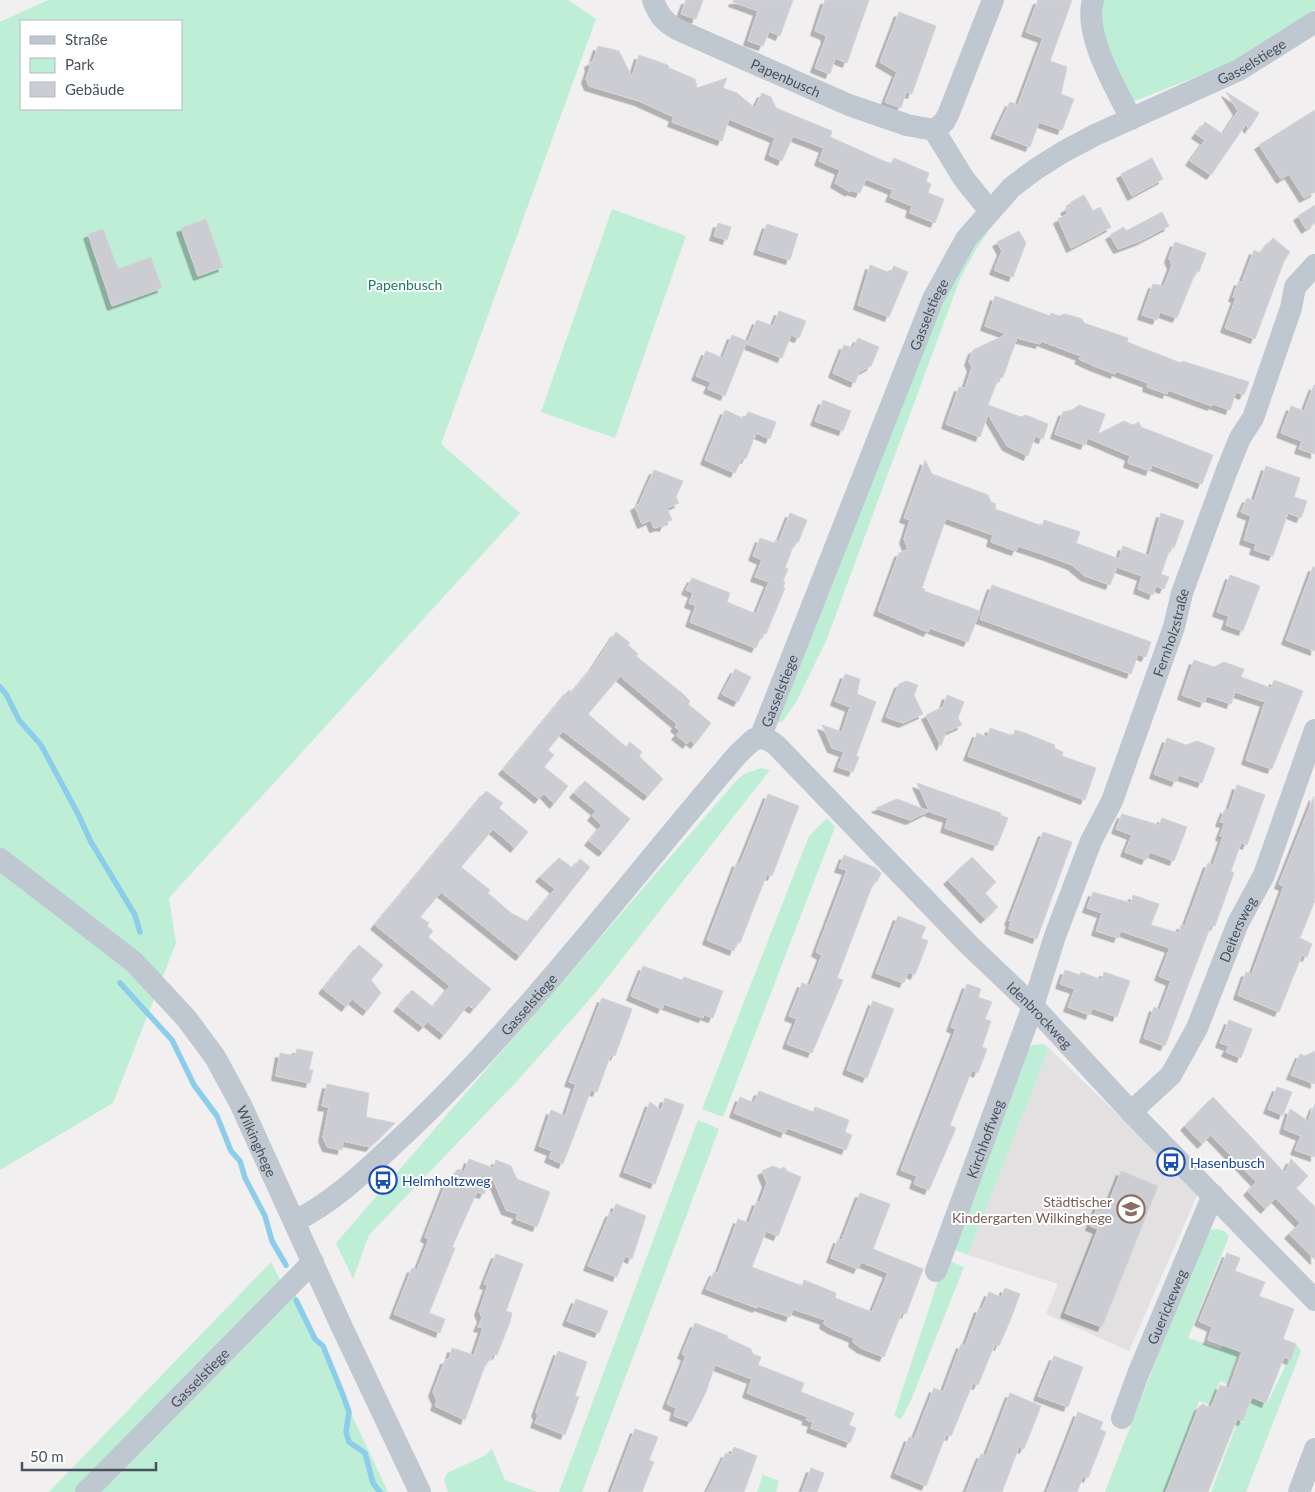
<svg xmlns="http://www.w3.org/2000/svg" width="1315" height="1492" viewBox="0 0 1315 1492" font-family="Lato,sans-serif">
  <defs>
    <filter id="shadow"><feDropShadow dx="-4.5" dy="4.5" stdDeviation="0" flood-color="#0004"/></filter>
  </defs>
  <rect width="100%" height="100%" fill="#f1efef"/>
  <path fill="#e2e0e1" d="M1049,1048L1198,1193L1129,1351L1046,1314L1058,1284L968,1255Z"/>
  <g fill="#beeed5" fill-rule="evenodd">
    <path d="M48,0H568L596,19L441,444L520,513L169,898L176,943L113,1103L0,1170V22ZM21,21H181V109H21Z"/>
    <path d="M1101,0H1315V10L1244,58L1132,102L1102,32Z"/>
    <path d="M612,209L686,236L615,438L541,412Z"/>
    <path d="M993,224L975,251L960,279L826,641L796,702L782,722H779L777,719L935,320L971,248Z"/>
    <path d="M761,768L770,770L596,992L519,1079L369,1235L353,1279L336,1243L737,780L744,774Z"/>
    <path d="M827,818L835,827L723,1117L702,1109L809,836Z"/>
    <path d="M1043,1044L1049,1048L968,1255L950,1248L1026,1052L1032,1045Z"/>
    <path d="M698,1120L719,1129L582,1492H559Z"/>
    <path d="M1218,1229L1224,1231L1229,1236L1188,1338L1221,1349L1228,1336L1243,1342L1227,1384L1220,1381L1210,1405L1199,1401L1165,1492H1105L1204,1236L1209,1230Z"/>
    <path d="M945,1259L964,1267L911,1400L901,1419L894,1416Z"/>
    <path d="M271,1262L290,1299L295,1294L388,1492H49Z"/>
    <path d="M1296,1344L1301,1351L1246,1492H1211L1238,1421L1243,1423L1252,1399L1267,1404Z"/>
    <path d="M492,1449L505,1480L537,1492H448L444,1480L447,1473L484,1456Z"/>
    <path d="M763,1475L779,1481L776,1492H757Z"/>
  </g>
  <g fill="none" stroke-linecap="round" stroke-linejoin="round">
    <g stroke="#8bcdea" stroke-width="5.5">
      <path d="M0,687L6,694L19,720L41,745L78,814L91,842L135,915L140,932"/>
      <path d="M120,983L172,1040L194,1085L217,1116L231,1151L240,1161L245,1178L265,1216L272,1241L286,1265"/>
      <path d="M296,1300L315,1339L323,1346L343,1395L349,1412L346,1432L349,1442L365,1453L373,1483L380,1492"/>
    </g>
  </g>
  <g fill="#cbcdd3" stroke="#d3d4da" filter="url(#shadow)">
    <path d="M686,0H703L696,19L681,14Z"/>
    <path d="M734,0H793L780,36L769,31L763,46L748,41L758,11L733,2Z"/>
    <path d="M825,0H869L847,63L835,58L830,74L815,68L826,38L825,35L815,31Z"/>
    <path d="M1038,0H1072L1050,61L1067,67L1061,94L1074,99L1062,130L1039,122L1030,147L995,134L1010,102L1018,105L1043,38L1026,32Z"/>
    <path d="M899,12L936,26L912,94L906,92L901,108L885,102L897,72L880,62Z"/>
    <path d="M598,46L619,51L632,77L639,55L668,65L669,68L695,79L697,88L727,78L723,88L737,93L755,108L762,93L771,97L776,108L832,131L830,137L891,164L894,158L929,173L926,181L931,184L928,193L944,199L935,223L910,213L912,206L890,197L893,190L866,179L860,193L850,190V192L835,183L840,170L819,161L824,148L793,136L782,161L769,155L775,138L729,119L722,141L672,122L674,117L639,101L589,86L586,79L590,67L589,63L593,61Z"/>
    <path d="M1226,92L1259,113L1249,129L1246,124L1211,175L1190,161L1205,140L1196,134L1205,122L1223,134L1238,111Z"/>
    <path d="M1315,110V192L1304,198L1289,174L1281,179L1259,145Z"/>
    <path d="M1152,158L1163,179L1132,196L1121,174Z"/>
    <path d="M1084,195L1093,211L1100,207L1111,227L1071,248L1058,219L1068,214L1065,209L1072,205L1071,202Z"/>
    <path d="M1315,205V223L1306,229L1298,216Z"/>
    <path d="M1162,212L1169,226L1140,241L1118,249L1110,235L1124,227L1126,231Z"/>
    <path d="M206,219L223,267L198,276L181,228Z"/>
    <path d="M718,223L731,227L727,240L714,236Z"/>
    <path d="M767,224L798,234L790,260L758,250Z"/>
    <path d="M103,229L118,269L151,257L162,288L112,306L88,234Z"/>
    <path d="M1019,231L1026,243L1013,277L994,270L1002,251L997,242Z"/>
    <path d="M1273,238L1290,252L1284,261L1255,339L1225,328L1236,298L1233,297L1239,281L1242,282L1254,250L1260,253Z"/>
    <path d="M1175,242L1206,253L1199,272L1196,271L1177,318L1160,312L1157,320L1142,315L1153,284L1164,286L1172,265L1169,258Z"/>
    <path d="M870,265L890,273L894,266L908,272L889,317L858,305Z"/>
    <path d="M995,296L1050,316L1051,313L1059,316L1064,314L1073,316L1082,319L1084,323L1128,338L1127,342L1181,363L1182,361L1249,382L1244,395L1236,392L1230,410L1213,404L1212,406L1168,390L1167,394L1147,387L1148,383L1116,371L1115,374L1094,366L1079,359L1081,356L1041,341L1040,344L1017,338L1003,377L998,379L988,405L1021,417L1026,415L1048,424L1043,439L1035,436L1028,456L1007,446L988,414L980,437L946,424L959,387L965,388L972,367L969,361L973,350L1007,334L985,326Z"/>
    <path d="M779,311L806,321L799,338L791,335L782,358L747,344L757,320L773,326Z"/>
    <path d="M732,335L747,341L725,396L708,389L711,382L696,376L706,351L723,358Z"/>
    <path d="M858,338L879,347L871,366L859,372L855,383L833,373L844,345L853,348Z"/>
    <path d="M1314,385L1315,386V454L1299,449L1302,441L1281,433L1291,406L1304,411Z"/>
    <path d="M823,400L851,411L843,431L815,421Z"/>
    <path d="M1079,405L1105,414L1098,434L1124,421L1133,425L1139,422L1141,427L1213,455L1202,484L1152,465L1150,471L1128,463L1130,456L1088,438L1085,445L1055,434L1063,412L1072,410Z"/>
    <path d="M725,410L745,419L748,412L776,422L770,439L756,433L746,459L742,458L735,473L705,460Z"/>
    <path d="M925,460L932,474L988,495L991,502L996,504L995,509L1042,526L1044,520L1080,532L1076,543L1119,559L1123,546L1149,556L1161,513L1184,521L1174,548L1171,546L1161,574L1169,577L1164,589L1156,586L1153,595L1138,589L1142,576L1117,567L1110,585L1085,576L1072,565L1048,556L1018,546L1016,551L991,542L993,535L946,518L922,588L925,589L924,591L980,611L968,642L930,628L928,632L878,611L899,553L908,549L904,539L910,520L904,518Z"/>
    <path d="M1266,466L1300,478L1294,497L1307,501L1301,518L1288,513L1273,556L1254,550L1256,544L1244,540L1251,516L1241,512L1247,498L1254,501Z"/>
    <path d="M654,470L683,481L676,497L679,503L667,508L672,520L666,522L664,527L661,526L654,528L651,520L642,524L635,506L639,504Z"/>
    <path d="M790,513L807,520L798,543L795,541L785,568L788,569L783,581L785,582L783,587L785,588L766,634L763,633L756,648L690,622L696,606L689,603L693,593L686,590L692,578L730,593L727,602L756,614L769,582L755,577L762,560L753,556L760,538L774,543L776,540L779,541Z"/>
    <path d="M1313,567H1315V651L1286,640Z"/>
    <path d="M1230,575L1260,586L1243,631L1226,625L1229,616L1217,612Z"/>
    <path d="M992,585L1151,642L1146,657L1138,654L1131,674L980,619Z"/>
    <path d="M616,632L630,643L628,645L638,654L636,656L683,694L690,701L688,704L711,723L695,744L690,740L687,744L676,735L680,731L675,727L677,724L620,676L588,714L626,747L630,742L642,752L639,756L663,779L648,796L563,731L548,750L554,755L544,767L568,786L554,804L544,793L539,799L503,770L569,690L572,692L593,667Z"/>
    <path d="M1194,660L1214,667L1224,662L1244,669L1241,677L1271,688L1274,680L1303,691L1272,769L1246,760L1265,702L1235,692L1231,704L1207,696L1204,703L1182,695Z"/>
    <path d="M735,669L751,677L738,702L722,694Z"/>
    <path d="M845,674L860,679L857,694L876,702L856,756L859,757L853,772L838,767L844,752L832,748L822,725L842,732L850,707L835,701Z"/>
    <path d="M906,681L918,685L914,695L923,714L903,723L886,717L899,684Z"/>
    <path d="M947,695L964,702L958,718L962,725L946,732L941,746L926,715L943,707Z"/>
    <path d="M990,728L1013,736L1015,730L1025,733L1055,745L1054,748L1063,752L1062,756L1096,768L1085,800L968,756L977,733L987,737Z"/>
    <path d="M1167,738L1186,745L1197,741L1215,748L1202,783L1179,775L1176,782L1154,774Z"/>
    <path d="M585,781L630,819L603,852L589,841L602,825L592,816L596,811L574,793Z"/>
    <path d="M917,783L1001,813L1000,815L1008,818L997,846L945,828L948,818L930,812Z"/>
    <path d="M1237,785L1265,795L1247,845L1241,843L1231,871L1234,873L1215,926L1211,925L1165,1046L1144,1038L1154,1007L1160,1010L1171,981L1159,976L1170,948L1121,931L1118,938L1096,931L1102,913L1087,908L1093,892L1131,903L1133,895L1159,904L1151,925L1179,933L1181,925L1185,926L1208,863L1213,865L1223,837L1220,836L1225,823L1220,822L1225,809L1229,810Z"/>
    <path d="M486,791L503,803L499,808L528,832L515,848L493,829L461,867L490,890L488,893L511,913L528,922L555,889L540,877L559,858L573,868L580,859L590,867L520,956L441,892L420,917L429,923L427,926L433,931L428,937L491,989L474,1009L468,1005L444,1035L428,1022L423,1027L398,1007L412,990L433,1007L450,986L375,925Z"/>
    <path d="M768,794L799,806L772,876L767,874L740,943L737,942L734,951L707,940L737,862L740,864Z"/>
    <path d="M1314,796L1315,900L1300,938L1312,944L1307,957L1302,955L1279,1012L1238,995L1246,972L1252,974L1284,886L1279,884Z"/>
    <path d="M897,799L929,811L910,820L876,808Z"/>
    <path d="M1122,814L1159,825L1162,818L1187,827L1174,861L1150,852L1146,860L1125,852L1132,835L1116,829Z"/>
    <path d="M1043,832L1072,842L1037,939L1009,929L1011,921H1009Z"/>
    <path d="M844,855L876,868L881,873L877,882L874,881L837,978L843,980L812,1053L787,1044L797,1019L789,1016L802,983L810,986L822,955L816,952L847,870L839,868Z"/>
    <path d="M972,857L996,882L985,893L998,907L985,919L948,880Z"/>
    <path d="M898,916L926,927L921,938L928,941L915,975L908,972L904,983L876,973Z"/>
    <path d="M359,945L383,965L371,980L381,993L367,1011L352,999L346,1007L323,989Z"/>
    <path d="M643,966L682,980L684,977L723,991L713,1018L704,1015L703,1018L664,1004L662,1009L631,996Z"/>
    <path d="M1065,970L1080,975L1081,972L1102,980L1104,972L1130,981L1117,1017L1092,1008L1090,1015L1068,1007L1075,989L1060,984Z"/>
    <path d="M967,984L981,989L978,997L992,1002L985,1019L991,1021L982,1047L987,1049L978,1073L972,1070L950,1125L956,1128L929,1190L914,1184L917,1176L901,1170L956,1029L951,1027Z"/>
    <path d="M602,998L632,1009L615,1056L611,1054L597,1092L591,1090L563,1164L549,1158L552,1151L539,1146L551,1110L565,1116L576,1084L569,1082Z"/>
    <path d="M873,1001L894,1009L867,1078L847,1070Z"/>
    <path d="M1229,1020L1252,1029L1241,1058L1226,1052L1229,1046L1220,1043Z"/>
    <path d="M297,1049L313,1052L309,1070H313L310,1083L276,1076L280,1053L295,1056Z"/>
    <path d="M1315,1051V1084L1291,1075L1300,1054L1305,1056Z"/>
    <path d="M327,1084L369,1093L366,1117L395,1123L370,1147L343,1141L342,1150L327,1147L323,1137L329,1107L322,1106Z"/>
    <path d="M1277,1087L1292,1092L1283,1115L1268,1109Z"/>
    <path d="M759,1091L813,1112L815,1107L849,1120L845,1132L852,1135L846,1150L787,1128L785,1133L734,1113L740,1097L754,1103Z"/>
    <path d="M1213,1097L1285,1173L1291,1159L1308,1176L1296,1188L1315,1207V1260L1289,1234L1300,1223L1276,1198L1265,1209L1248,1191L1256,1182L1211,1135L1202,1144L1185,1126Z"/>
    <path d="M665,1098L684,1105L655,1184L624,1172L650,1102L661,1110Z"/>
    <path d="M1315,1104V1157L1295,1150L1301,1136L1284,1129L1290,1109L1308,1121Z"/>
    <path d="M469,1159L493,1168L496,1160L511,1166L517,1179L550,1192L537,1227L516,1219L518,1214L506,1210L491,1175L484,1194L477,1192L452,1247L455,1248L429,1313L445,1319L440,1333L394,1314L412,1268L417,1270L429,1239L425,1237L446,1183L458,1169L464,1172Z"/>
    <path d="M773,1166L780,1169L784,1167L787,1171L801,1177L778,1236L766,1231L752,1267L802,1286L804,1280L836,1293L835,1298L872,1312L888,1273L861,1262L858,1269L831,1258L838,1239L842,1240L860,1193L890,1204L873,1249L923,1269L906,1314L902,1312L884,1357L861,1348L853,1342L854,1338L832,1329L824,1324L825,1320L793,1309L790,1317L758,1306L757,1308L706,1289L714,1272L718,1273L738,1219L749,1223L757,1201L760,1202L767,1183L762,1171Z"/>
    <path d="M1121,1171L1158,1186L1102,1327L1065,1313L1098,1229L1090,1226L1098,1205L1106,1209Z"/>
    <path d="M616,1204L646,1216L632,1259L625,1256L617,1277L588,1266L610,1213L613,1212Z"/>
    <path d="M1227,1253L1240,1258L1235,1271L1265,1282L1259,1296L1294,1309L1283,1339L1296,1344L1291,1360L1284,1357L1266,1403L1252,1397L1243,1421L1237,1419L1208,1492H1166L1199,1407L1202,1404L1211,1408L1220,1385L1229,1388L1242,1352L1208,1340L1212,1327L1199,1321Z"/>
    <path d="M496,1254L523,1264L506,1311L512,1313L510,1322L497,1355L493,1354L490,1361L487,1360L465,1420L435,1406L437,1401L433,1392L445,1360L449,1359L452,1348L474,1355L483,1328L478,1327L482,1318L479,1311L488,1285L484,1284Z"/>
    <path d="M1005,1288L1020,1294L1010,1321L999,1346L995,1344L978,1385L973,1383L951,1436L946,1435L926,1486L895,1473L909,1437L914,1439L934,1388L943,1392L961,1344L965,1346L979,1308L982,1309L989,1292L1001,1297Z"/>
    <path d="M576,1299L608,1311L599,1333L567,1321Z"/>
    <path d="M695,1323L728,1336L727,1338L751,1349L753,1354L761,1357L758,1365L804,1383L801,1392L854,1413L849,1425L856,1428L850,1443L811,1428L813,1422L806,1420L808,1417L747,1393L752,1379L715,1365L706,1392L691,1422L674,1416L676,1408L667,1404L686,1356L682,1354Z"/>
    <path d="M558,1351L587,1362L575,1396L579,1397L565,1435L535,1423L538,1416L536,1412Z"/>
    <path d="M1054,1356L1083,1367L1068,1407L1038,1396Z"/>
    <path d="M1010,1393L1041,1406L1024,1449L1019,1447L1002,1492H966L981,1454L986,1456Z"/>
    <path d="M1078,1412L1103,1422L1100,1429L1106,1432L1088,1478L1083,1476L1077,1492H1047Z"/>
    <path d="M635,1429L658,1437L649,1460L654,1462L647,1479L642,1492H611Z"/>
    <path d="M734,1447L757,1456L744,1492H707L726,1453L731,1455Z"/>
    <path d="M811,1468L824,1473L817,1492H802Z"/>
  </g>
  <g fill="none" stroke-linecap="round" stroke-linejoin="round">
    <g stroke="#bfc7d0" stroke-width="22">
      <path id="s1" d="M653,0C659,17 667,25 683,32L849,105L907,125L934,130L944,122L948,115L993,0"/>
      <path d="M1093,0C1083,35 1116,88 1131,119"/>
      <path d="M934,130L964,179L990,211"/>
      <path id="s2" d="M760,738L933,299L966,239L1012,187L1036,169L1063,152L1095,135L1239,70L1315,22"/>
      <path id="s3" d="M0,859L134,962L186,1018L215,1057L241,1105L340,1323L420,1492"/>
      <path id="s4" d="M1131,1112L1171,1075L1197,1028L1238,923L1264,875L1315,730"/>
      <path id="s5" d="M295,1221C338,1200 372,1164 407,1132C528,1017 629,881 738,754L754,739L766,738L776,745L969,945L1033,1006L1131,1112L1315,1300"/>
      <path id="s6" d="M936,1271L1033,1006L1055,936L1091,841L1112,801L1174,627L1182,593L1227,470L1240,438L1253,418L1291,308L1295,287L1315,265"/>
      <path id="s7" d="M1122,1418L1138,1374L1213,1195"/>
      <path id="s8" d="M86,1492L313,1262"/>
      <path d="M1299,1492L1315,1449"/>
    </g>
  </g>
  <defs>
    <g id="bus-ring" transform="scale(1.4375)"><circle r="9.5" fill="#fff" stroke="#1a4fb4" stroke-width="1.5"/><path d="M-5-6H5V4H4V6H2V4H-2V6H-4V4H-5ZM-3.5-4V0h7V-4ZM-3.5 1.2v1.5H-2V1.2ZM2 1.2v1.5H3.5V1.2Z" fill="#1a4fb4"/></g>
    <g id="school-ring" transform="scale(1.4375)"><circle r="9.5" fill="#fff" stroke="#8d6e63" stroke-width="1.5"/><path d="M0-5L7-2L0 1L-7-2ZM-4 1L0 2.5L4 1V4Q0 6-4 4Z" fill="#8d6e63"/></g>
  </defs>
  <g fill-rule="evenodd">
    <use href="#bus-ring" x="1171" y="1162"/>
    <use href="#bus-ring" x="383" y="1180"/>
    <use href="#school-ring" x="1131" y="1209"/>
  </g>
  <g text-anchor="middle" dominant-baseline="central" stroke-width="4" stroke-linejoin="round" paint-order="stroke">
    <g font-size="14" fill="#47505c" stroke="#fff">
      <text stroke="none"><textPath href="#s2" startOffset="881">Gasselstiege</textPath></text>
      <text stroke="none"><textPath href="#s1" startOffset="158">Papenbusch</textPath></text>
      <text stroke="none"><textPath href="#s2" startOffset="456">Gasselstiege</textPath></text>
      <text stroke="none"><textPath href="#s6" startOffset="681">Fernholzstraße</textPath></text>
      <text stroke="none"><textPath href="#s2" startOffset="51">Gasselstiege</textPath></text>
      <text stroke="none"><textPath href="#s4" startOffset="215">Deitersweg</textPath></text>
      <text stroke="none"><textPath href="#s5" startOffset="320">Gasselstiege</textPath></text>
      <text stroke="none"><textPath href="#s5" startOffset="1070">Idenbrockweg</textPath></text>
      <text stroke="none"><textPath href="#s6" startOffset="141">Kirchhoffweg</textPath></text>
      <text stroke="none"><textPath href="#s3" startOffset="388">Wilkinghege</textPath></text>
      <text stroke="none"><textPath href="#s7" startOffset="120">Guerickeweg</textPath></text>
      <text stroke="none"><textPath href="#s8" startOffset="161">Gasselstiege</textPath></text>
    </g>
    <g font-size="14" fill="#187c55" stroke="#fff">
      <text x="405" y="284">Papenbusch</text>
    </g>
    <g font-size="14" fill="#164399" stroke="#fff" text-anchor="start">
      <text x="1190" y="1162">Hasenbusch</text>
      <text x="402" y="1180">Helmholtzweg</text>
    </g>
    <g font-size="14" fill="#785e54" stroke="#fff" text-anchor="end">
      <text x="1112" y="1201">Städtischer<tspan x="1112" dy="16">Kindergarten Wilkinghege</tspan></text>
    </g>
  </g>
  <rect x="20" y="20" width="162" height="90" fill="#ffffff" stroke="#b5b9be"/>
  <rect x="30" y="36" width="25" height="8" fill="#bfc7d0" stroke="#b5b9be"/>
  <text x="65" y="45" font-size="15" fill="#47505c">Straße</text>
  <rect x="30" y="58" width="25" height="15" fill="#beeed5" stroke="#b5b9be"/>
  <text x="65" y="70" font-size="15" fill="#47505c">Park</text>
  <rect x="30" y="82" width="25" height="15" fill="#cbcdd3" stroke="#b5b9be"/>
  <text x="65" y="95" font-size="15" fill="#47505c">Gebäude</text>
  <path d="M22 1462v8h134v-8" fill="none" stroke="#47505c" stroke-width="2.5"/>
  <text x="30" y="1462" font-size="15" fill="#47505c" stroke="#ffffff" stroke-width="4" paint-order="stroke">50 m</text>
</svg>
